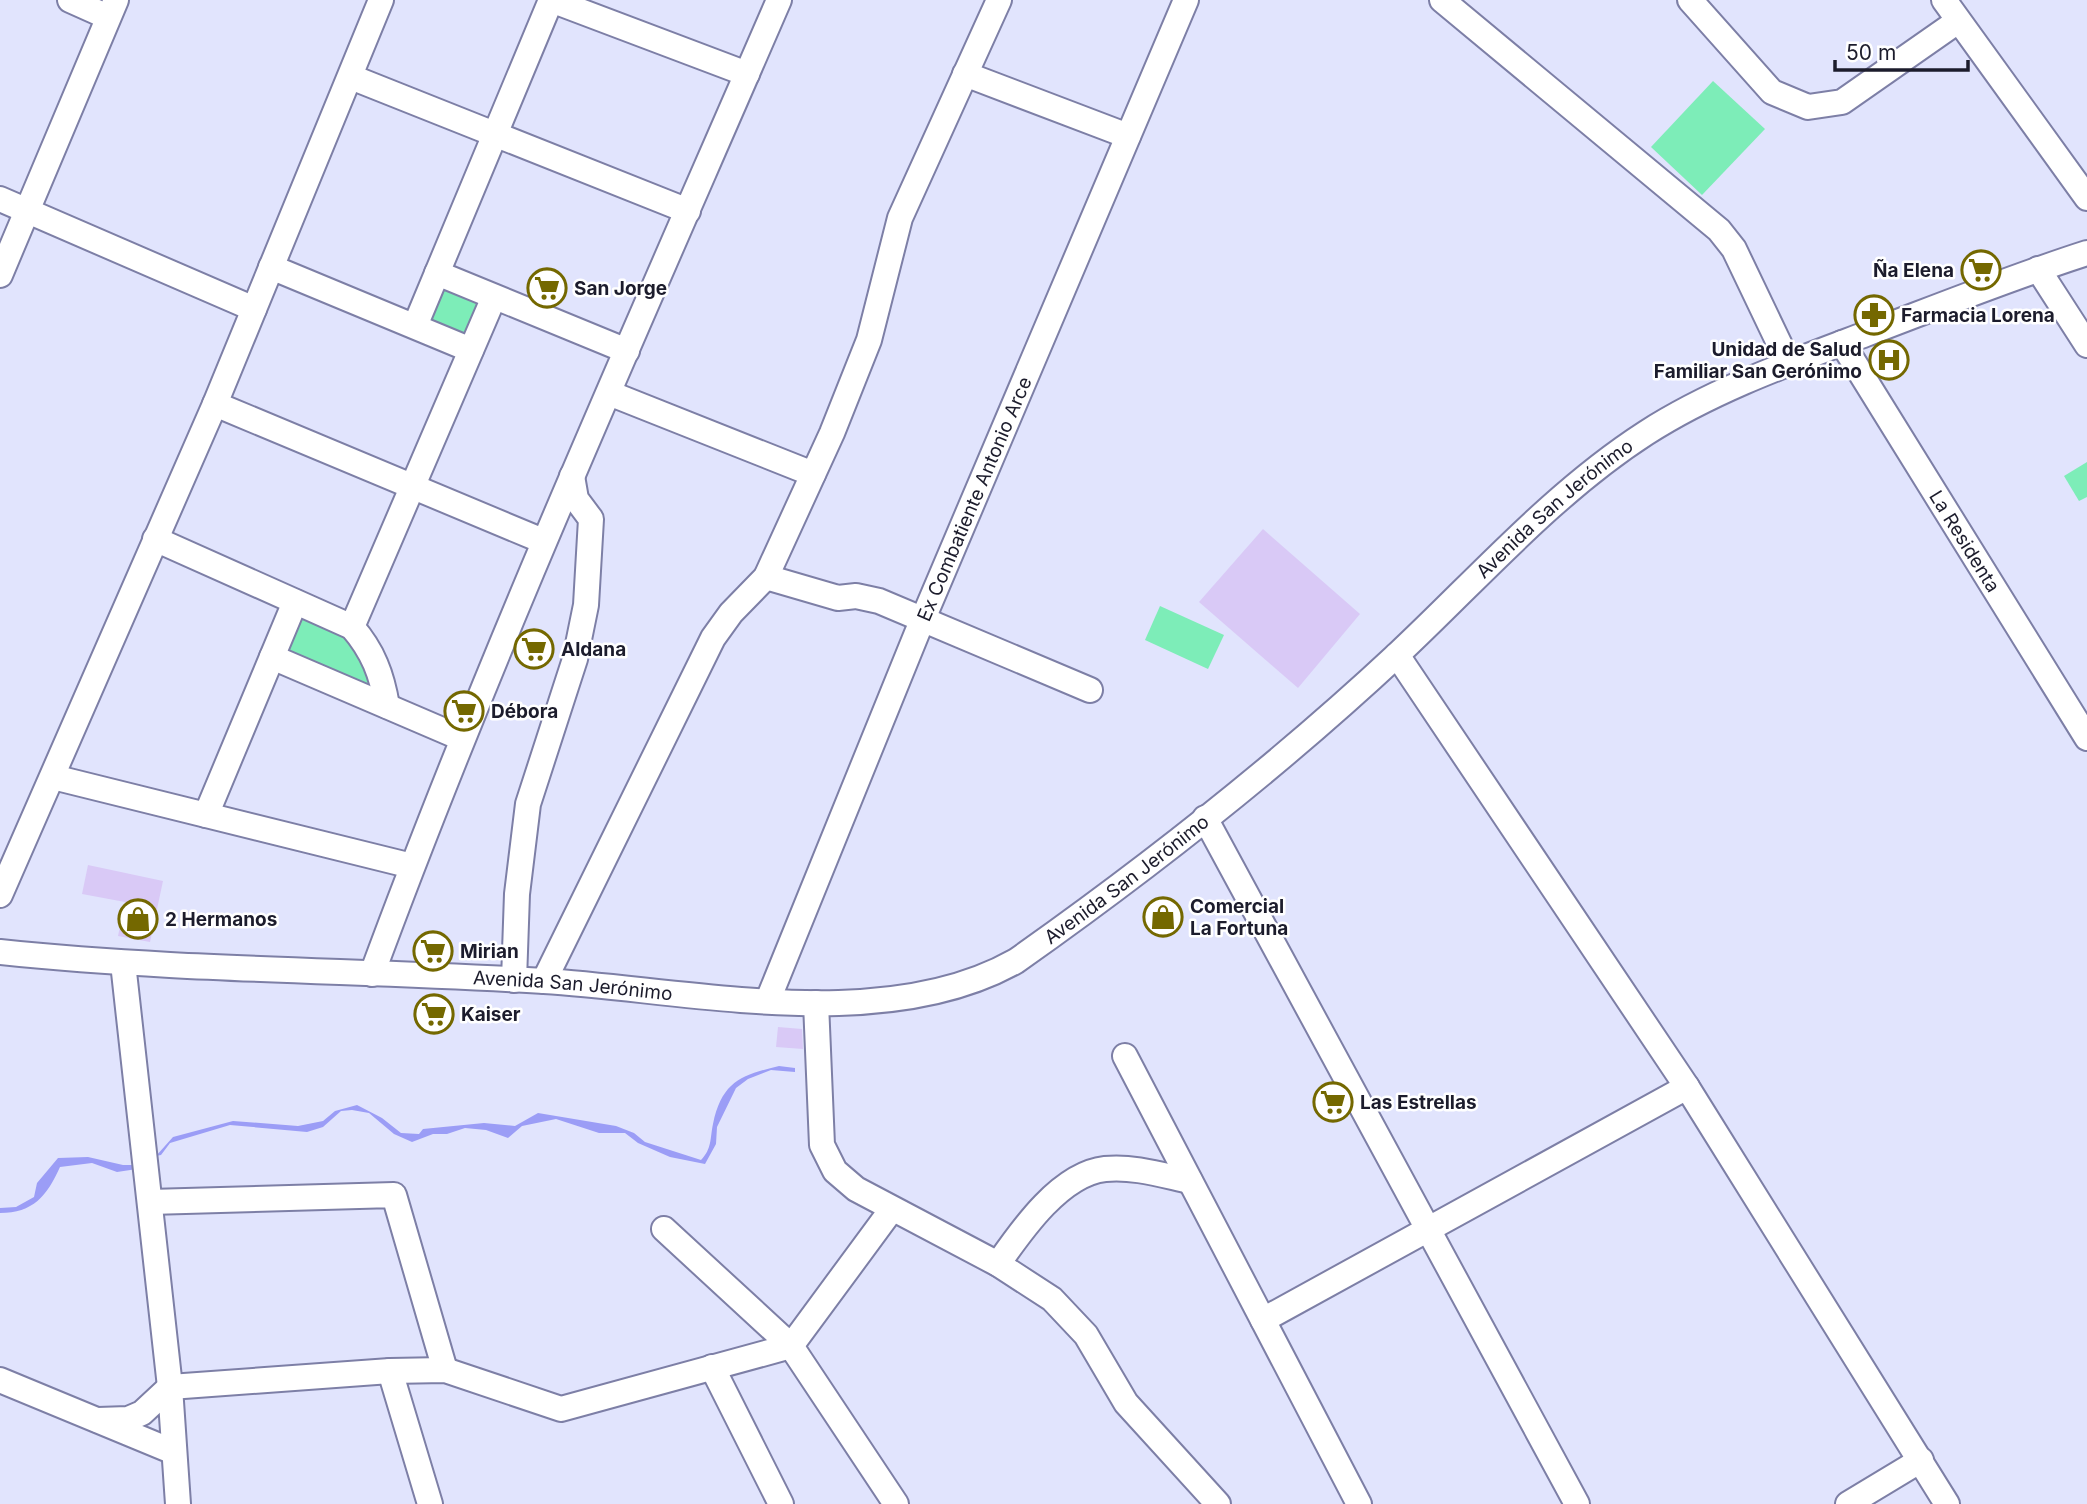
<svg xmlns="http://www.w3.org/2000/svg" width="2087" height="1504" viewBox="0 0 2087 1504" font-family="Inter,sans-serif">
  <rect width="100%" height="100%" fill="#e1e4fd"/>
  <g fill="#7dedb8">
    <path d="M1713,81L1765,129L1702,195L1651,147Z"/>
    <path d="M438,287L483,299L468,338L427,324Z"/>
    <path d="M2087,462V497L2079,501L2064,476Z"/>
    <path d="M1160,606L1224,635L1208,669L1145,640Z"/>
    <path d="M299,614L348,636L375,688L287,653Z"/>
  </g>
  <g fill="#9b9df6">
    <path d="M779,1066L795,1068V1072L771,1070L748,1079L736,1088L717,1127L716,1144L705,1164L670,1157L638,1143L625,1133H599L556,1119L522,1126L508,1138L486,1130L465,1128L447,1134H433L412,1142L394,1134L369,1113L352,1110L341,1111L323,1127L307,1132L230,1125L170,1143L161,1155L156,1156L173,1137L233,1121L298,1126L323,1121L335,1111L357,1105L382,1118L401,1133L419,1134L423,1129L484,1123L515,1126L538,1113L616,1126L634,1133L645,1142L701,1160C712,1149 710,1138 713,1124C722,1081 742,1075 779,1066Z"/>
    <path d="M88,1157L123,1165H136L137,1169L117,1172L92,1163L60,1167C47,1196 33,1213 0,1213V1208L16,1207L34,1197L37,1183L58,1158Z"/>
  </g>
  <g fill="#d9c9f6">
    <path d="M1263,529L1360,614L1298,688L1199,602Z"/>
    <path d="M88,865L163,881L150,942L118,936L125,902L82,894Z"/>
    <path d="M440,997L448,1027L428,1030L420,1001Z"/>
    <path d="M778,1027L802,1029L803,1049L776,1047Z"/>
  </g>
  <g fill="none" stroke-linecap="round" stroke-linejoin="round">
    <g stroke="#7d7fa6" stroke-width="28">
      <g id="minor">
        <path d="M70,0L108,17"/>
        <path d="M551,0L747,74"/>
        <path d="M1442,0L1719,230L1734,249L1789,364"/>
        <path d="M1690,0L1772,92L1808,107L1842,102L1958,21"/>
        <path d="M1944,0L2087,198"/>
        <path d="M965,74L1128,136"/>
        <path d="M351,77L688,211"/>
        <path d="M0,199L254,309"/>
        <path d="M271,267L471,350"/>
        <path d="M2038,269L2087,345"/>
        <path d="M437,273L627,351"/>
        <path d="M0,275L116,0"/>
        <path d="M415,326L551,0"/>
        <path id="s1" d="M1842,343L2087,738"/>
        <path d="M609,393L813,474"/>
        <path d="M215,404L543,541"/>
        <path d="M155,539L352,627C373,651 382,675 387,706"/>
        <path d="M766,577L838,598L856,596L879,601L1090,690"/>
        <path d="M352,627L494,297"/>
        <path d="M1397,655L1687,1087L1947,1504"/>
        <path d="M272,657L461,738"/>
        <path d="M53,777L412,866"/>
        <path d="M206,815L295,602"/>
        <path d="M1205,818L1577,1504"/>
        <path d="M0,895L215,404L381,0"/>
        <path id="s2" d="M0,952C181,971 362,970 544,981C689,990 884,1036 1016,961C1149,867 1279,765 1398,654C1478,579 1553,493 1646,433C1713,390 1792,362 1866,334C1940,306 2012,277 2087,253"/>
        <path d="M123,963L170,1387L178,1504"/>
        <path d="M372,974C494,644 639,323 779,0"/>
        <path d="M514,980L517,894L528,804L575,659L586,605L591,519L576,499L572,476"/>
        <path d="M544,981L713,638L731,613L766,577L832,433L869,340L900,218L999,0"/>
        <path id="s3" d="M768,1000L917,633L1186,0"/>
        <path d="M816,1003L822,1145L835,1171L856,1189L998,1264L1052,1299L1086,1335L1126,1403L1218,1504"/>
        <path d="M1125,1056L1359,1504"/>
        <path d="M150,1202L394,1195L445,1370"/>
        <path d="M664,1229L791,1346L896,1504"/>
        <path d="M998,1264C1021,1231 1060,1174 1105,1169C1133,1166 1162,1175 1190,1181"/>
        <path d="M1263,1320L1687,1087"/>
        <path d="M712,1367L781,1504"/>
        <path d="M390,1371L430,1504"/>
        <path d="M0,1380L174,1452"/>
        <path d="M98,1420L128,1419L142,1413L170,1387L390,1371L445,1370L561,1409L791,1346L892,1209"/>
        <path d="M1848,1504L1921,1460"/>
      </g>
    </g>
    <use href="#minor" stroke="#fff" stroke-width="24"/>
  </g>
  <defs>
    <g id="supermarket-ring" transform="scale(2.0125)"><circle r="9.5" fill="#fff" stroke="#746800" stroke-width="1.5"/><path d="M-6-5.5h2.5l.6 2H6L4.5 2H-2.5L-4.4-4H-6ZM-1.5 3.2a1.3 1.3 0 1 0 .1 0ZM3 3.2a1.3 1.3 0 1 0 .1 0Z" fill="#746800"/></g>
    <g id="pharmacy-ring" transform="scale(2.0125)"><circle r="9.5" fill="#fff" stroke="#746800" stroke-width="1.5"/><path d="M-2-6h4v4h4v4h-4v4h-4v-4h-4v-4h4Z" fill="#746800"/></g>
    <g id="hospital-ring" transform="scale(2.0125)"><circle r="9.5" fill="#fff" stroke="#746800" stroke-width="1.5"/><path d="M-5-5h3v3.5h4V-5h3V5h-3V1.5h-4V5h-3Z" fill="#746800"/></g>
    <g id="shop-ring" transform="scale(2.0125)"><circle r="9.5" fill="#fff" stroke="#746800" stroke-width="1.5"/><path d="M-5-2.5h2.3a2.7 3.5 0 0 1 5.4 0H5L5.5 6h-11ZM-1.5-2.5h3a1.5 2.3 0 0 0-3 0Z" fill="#746800"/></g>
  </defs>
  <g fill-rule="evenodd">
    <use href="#supermarket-ring" x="1981" y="270"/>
    <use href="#supermarket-ring" x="547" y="288"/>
    <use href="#pharmacy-ring" x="1874" y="315"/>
    <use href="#hospital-ring" x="1889" y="360"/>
    <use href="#supermarket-ring" x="534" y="649"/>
    <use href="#supermarket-ring" x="464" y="711"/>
    <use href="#shop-ring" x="1163" y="917"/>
    <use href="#shop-ring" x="138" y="919"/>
    <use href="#supermarket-ring" x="433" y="951"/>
    <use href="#supermarket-ring" x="434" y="1014"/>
    <use href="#supermarket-ring" x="1333" y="1102"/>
  </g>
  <g text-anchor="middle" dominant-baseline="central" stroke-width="5" stroke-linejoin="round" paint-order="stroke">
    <g font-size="19" font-weight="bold" fill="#1c1c2c" stroke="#fff" text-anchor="start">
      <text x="1954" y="270" text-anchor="end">Ña Elena</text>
      <text x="574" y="288">San Jorge</text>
      <text x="1901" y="315">Farmacia Lorena</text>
      <text x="1862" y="349" text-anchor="end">Unidad de Salud<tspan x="1862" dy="22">Familiar San Gerónimo</tspan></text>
      <text x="561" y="649">Aldana</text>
      <text x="491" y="711">Débora</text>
      <text x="1190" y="906">Comercial<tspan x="1190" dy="22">La Fortuna</tspan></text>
      <text x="165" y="919">2 Hermanos</text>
      <text x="460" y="951">Mirian</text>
      <text x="461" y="1014">Kaiser</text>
      <text x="1360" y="1102">Las Estrellas</text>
    </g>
    <g font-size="19" fill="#1c1c2c" stroke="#fff">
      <text stroke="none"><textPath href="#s3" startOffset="542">Ex Combatiente Antonio Arce</textPath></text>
      <text stroke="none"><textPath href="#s2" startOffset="1729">Avenida San Jerónimo</textPath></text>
      <text stroke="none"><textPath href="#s1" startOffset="233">La Residenta</textPath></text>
      <text stroke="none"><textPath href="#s2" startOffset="1162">Avenida San Jerónimo</textPath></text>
      <text stroke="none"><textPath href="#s2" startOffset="574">Avenida San Jerónimo</textPath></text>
    </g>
  </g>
  <path d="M1835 60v10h133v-10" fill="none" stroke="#1c1c2c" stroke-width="3.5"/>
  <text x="1846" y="60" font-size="21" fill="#1c1c2c" stroke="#ffffff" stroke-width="5" paint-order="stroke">50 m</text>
</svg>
